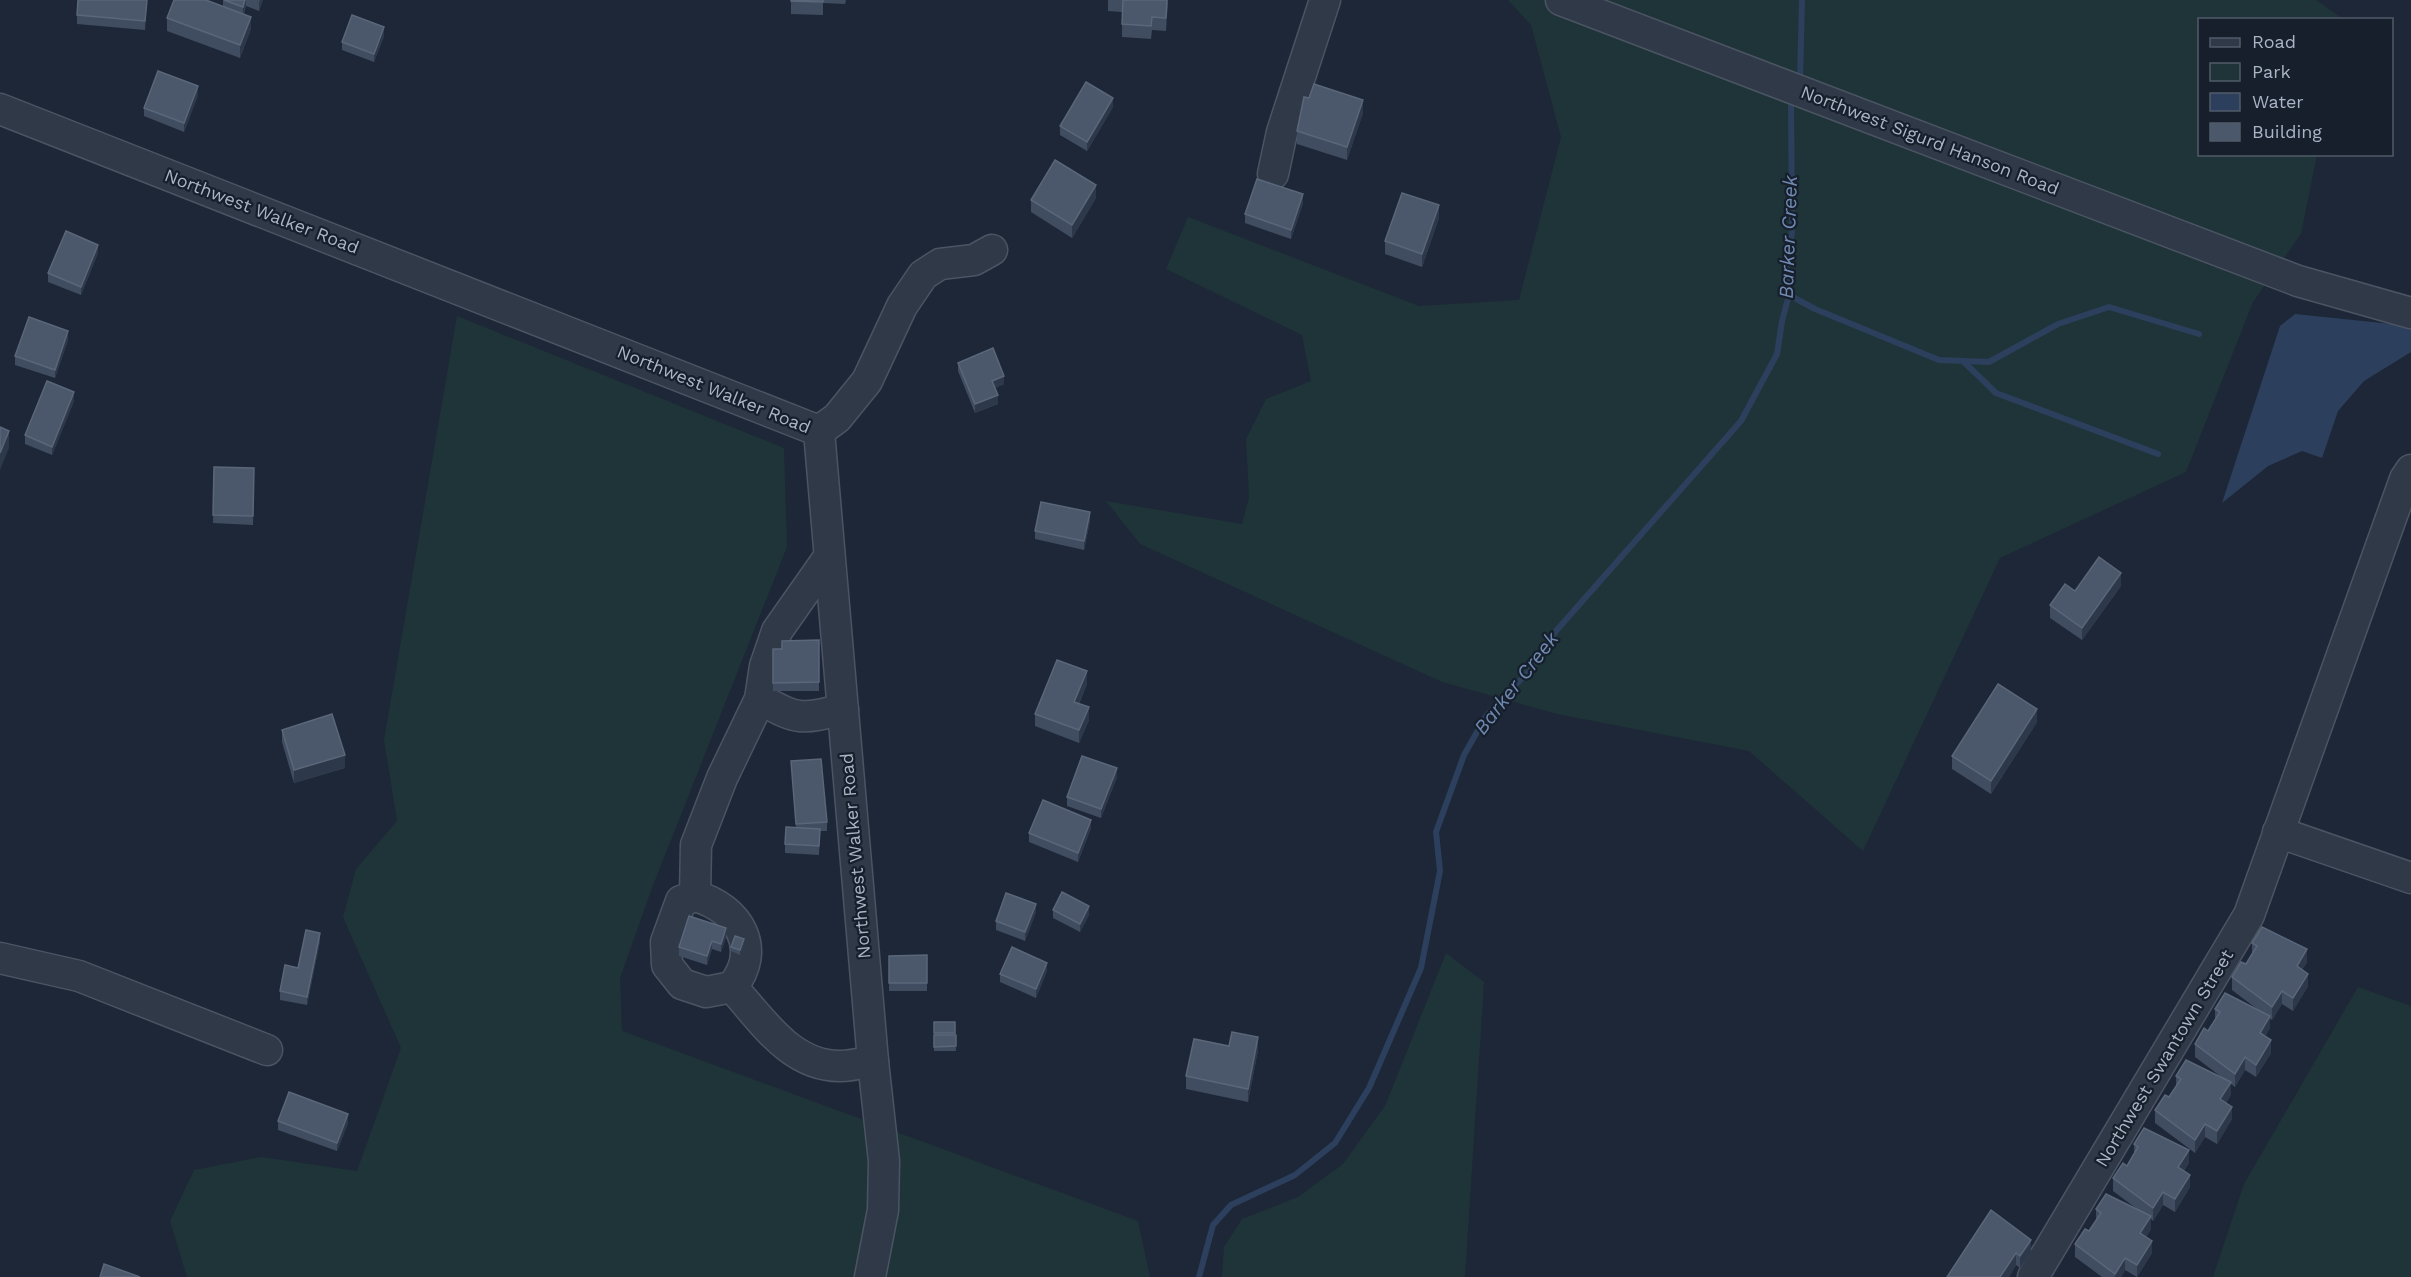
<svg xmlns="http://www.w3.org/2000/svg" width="2411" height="1277" viewBox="0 0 2411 1277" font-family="'Work Sans',sans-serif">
  <rect width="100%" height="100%" fill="#1d2737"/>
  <g fill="#1f3438">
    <path d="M1508,0H2316L2343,19L2200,20V154L2317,155L2301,234L2253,302L2186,472L2000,558L1863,851L1749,751L1557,714L1442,682L1140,544L1106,501L1242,524L1249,497L1246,439L1266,399L1311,381L1302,335L1166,269L1188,217L1419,306L1519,300L1561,137L1531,25Z"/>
    <path d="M457,316L784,448L787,547L652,888L620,978L622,1031L1138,1221L1150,1277H187L170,1221L194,1170L261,1157L357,1171L401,1048L343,917L356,869L397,821L384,740Z"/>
    <path d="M1446,953L1484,982L1465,1277H1222L1224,1247L1242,1219L1298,1197L1343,1164L1385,1106Z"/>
    <path d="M2358,987L2411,1006V1277H2213L2244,1184Z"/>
  </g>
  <path fill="#2c405e" d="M2295,314L2411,326V352L2364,381L2338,411L2322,458L2302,451L2268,466L2222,503L2280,326Z"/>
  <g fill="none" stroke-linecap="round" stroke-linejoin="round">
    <g stroke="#2c405e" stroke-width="6">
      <path d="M1800,81L1802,0"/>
      <path d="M1789,295L1815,309L1939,360L1989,362L2058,324L2109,307L2199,334"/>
      <path d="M1963,361L1996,393L2158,454"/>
      <path d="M1199,1277L1213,1225L1231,1205L1295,1175L1335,1143L1369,1088L1421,968L1440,871L1436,832L1464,755L1486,716L1530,670L1556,631L1741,421L1777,354L1782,321L1789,295L1786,274L1792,231L1791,106"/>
    </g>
    <g stroke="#4b5463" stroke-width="33">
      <g id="minor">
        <path d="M1561,0L2298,281L2411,313"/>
        <path d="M0,109L819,431L873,1061L884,1161L883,1210L870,1277"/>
        <path d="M1273,174L1282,132L1325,0"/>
        <path d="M819,431L837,418L867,381L902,306L923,275L940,264L974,260L992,250"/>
        <path d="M829,557L777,631L765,666L760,699L722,778L696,845L695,896L681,901L666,942L667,965L682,984L706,992L732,987C762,1020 791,1067 841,1066C851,1066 863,1063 873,1061"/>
        <path d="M760,699C797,720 801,720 843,709"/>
        <path d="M2278,832L2411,878"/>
        <path d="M695,896C739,908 763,949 732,987"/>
        <path d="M0,958L79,976L267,1050"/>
        <path d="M2033,1277L2249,915L2405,479L2411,470"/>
      </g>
    </g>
    <use href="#minor" stroke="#303947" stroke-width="30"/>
  </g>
  <g fill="#404d60">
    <path d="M147,0L145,30L77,24V15Z"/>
    <path d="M223,0H263L259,11L246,6L244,14L251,29L240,58L167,31V18L223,6Z"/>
    <path d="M791,0H846L845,4L823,3V15L791,14Z"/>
    <path d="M1108,0H1168L1166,31L1152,30L1151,39L1122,37V12L1108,11Z"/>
    <path d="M384,36L374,62L342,50V42Z"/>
    <path d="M198,95L184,132L144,116V108Z"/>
    <path d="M1113,107L1087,151L1060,135V126Z"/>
    <path d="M1363,113L1347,160L1297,144V131Z"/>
    <path d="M1096,198L1072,238L1031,212V200Z"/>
    <path d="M1303,203L1291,239L1245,223V214Z"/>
    <path d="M1439,218L1422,267L1385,254V241Z"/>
    <path d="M98,253L81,295L48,282V273Z"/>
    <path d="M68,340L55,378L15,365V356Z"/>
    <path d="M958,363L1004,384L995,388L998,404L975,413L958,371Z"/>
    <path d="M74,401L52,455L25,444V435Z"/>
    <path d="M214,467L254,468L253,525L213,523Z"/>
    <path d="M1090,521L1084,550L1035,539V531Z"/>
    <path d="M2121,586L2082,640L2050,618V605L2075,591Z"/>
    <path d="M819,640V691H773V649H782Z"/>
    <path d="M1087,684L1079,704L1089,720L1079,743L1035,726V714Z"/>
    <path d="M2037,722L1991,794L1952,769V756Z"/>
    <path d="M282,730L345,768L294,783L282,742Z"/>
    <path d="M791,761L827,822V831H820L819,855L785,853V844L796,828Z"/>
    <path d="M1117,777L1101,818L1067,806V797Z"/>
    <path d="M1091,828L1078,862L1029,842V833Z"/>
    <path d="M1053,910L1089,915L1080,932L1053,918Z"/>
    <path d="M1036,912L1025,941L996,930V921Z"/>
    <path d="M726,937L721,952L712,949L707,965L679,956V947Z"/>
    <path d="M320,941L307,1005L280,1000V991Z"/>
    <path d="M744,943L740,955L731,951V947Z"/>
    <path d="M2252,943L2307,962L2302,970L2308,986L2293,1011L2282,1004L2272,1020L2270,1019V1028L2265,1036L2271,1053L2256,1077L2245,1070L2235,1087L2231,1084V1095L2226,1103L2232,1119L2217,1144L2205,1137L2195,1153L2155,1123V1110L2169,1097L2176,1086V1076L2224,1079L2195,1057V1044L2208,1031L2215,1020V1009H2257L2232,990V977L2246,964L2252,953Z"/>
    <path d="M927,955V991H889V956Z"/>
    <path d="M1047,971L1036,998L1000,982V974Z"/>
    <path d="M934,1022H955L956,1051H934Z"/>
    <path d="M1229,1046L1258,1050L1248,1102L1186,1089V1076Z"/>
    <path d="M278,1121L348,1123L337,1151L278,1130Z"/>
    <path d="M2134,1144L2189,1163L2184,1171L2190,1187L2175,1212L2163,1205L2153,1221L2151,1219V1229L2146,1237L2152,1253L2137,1277L2125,1270L2121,1277H2102L2075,1257V1244L2089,1231L2096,1220V1209H2137L2113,1191V1178L2127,1166L2134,1154Z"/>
    <path d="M1991,1210L2031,1253L2020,1268L2016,1265L2009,1277H1947Z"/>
  </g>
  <g fill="#2d394b">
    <path d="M245,0H246V6L243,15V7Z"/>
    <path d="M260,0H263L259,11V2Z"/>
    <path d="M1167,0H1168L1166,31V18Z"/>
    <path d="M251,17V29L240,58V45Z"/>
    <path d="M384,27V36L374,62V54Z"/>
    <path d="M198,86V95L184,132V123Z"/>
    <path d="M1113,98V107L1087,151V142Z"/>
    <path d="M1363,100V113L1347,160V147Z"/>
    <path d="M1096,185V198L1072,238V225Z"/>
    <path d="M1303,194V203L1291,239V230Z"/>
    <path d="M1439,205V218L1422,267V254Z"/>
    <path d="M98,245V253L81,295V287Z"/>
    <path d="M68,331V340L55,378V370Z"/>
    <path d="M1004,376V384L992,389V381Z"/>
    <path d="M74,392V401L52,455V447Z"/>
    <path d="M998,395V404L975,413V404Z"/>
    <path d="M9,431V448L0,470V453Z"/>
    <path d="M1090,512V521L1084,550V541Z"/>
    <path d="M2121,573V586L2082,640V628Z"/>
    <path d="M1087,671V684L1074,715V702Z"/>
    <path d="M1089,707V720L1079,743V730Z"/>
    <path d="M2037,709V722L1991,794V781Z"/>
    <path d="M345,755V768L294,783V770Z"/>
    <path d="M1117,768V777L1101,818V809Z"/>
    <path d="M1091,820V828L1078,862V853Z"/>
    <path d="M1036,904V912L1025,941V932Z"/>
    <path d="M1089,906V915L1080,932V924Z"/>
    <path d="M726,928V937L721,952V944Z"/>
    <path d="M320,933V941L307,1005V997Z"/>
    <path d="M744,939V943L740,955V950Z"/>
    <path d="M712,941V949L707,965V956Z"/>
    <path d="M2307,949V962L2297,979V966Z"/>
    <path d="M1047,963V971L1036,998V989Z"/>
    <path d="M2308,974V986L2293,1011V998Z"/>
    <path d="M2282,991V1004L2272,1020V1007Z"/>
    <path d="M2270,1016V1028L2260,1046V1033Z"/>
    <path d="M1258,1037V1050L1248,1102V1089Z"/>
    <path d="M2271,1040V1053L2256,1077V1065Z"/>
    <path d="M2245,1057V1070L2235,1087V1074Z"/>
    <path d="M2231,1082V1095L2220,1112V1099Z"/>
    <path d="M2232,1107V1119L2217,1144V1131Z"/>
    <path d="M348,1114V1123L337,1151V1143Z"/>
    <path d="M2205,1124V1137L2195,1153V1140Z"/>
    <path d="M2189,1150V1163L2178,1180V1167Z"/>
    <path d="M2190,1175V1187L2175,1212V1199Z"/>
    <path d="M2163,1192V1205L2153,1221V1208Z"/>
    <path d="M2151,1216V1229L2140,1246V1233Z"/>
    <path d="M2031,1240V1253L2020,1268V1256Z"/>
    <path d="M2152,1241V1253L2137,1277V1265Z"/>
    <path d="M2016,1253V1265L2009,1277H2000Z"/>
    <path d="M2125,1258V1270L2121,1277H2115V1274Z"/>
  </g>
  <g fill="#4b586b" stroke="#5a6679" stroke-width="1.5">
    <path d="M78,0H147L145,21L77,15Z"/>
    <path d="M174,0H206L251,17L240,45L167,18Z"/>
    <path d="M224,0H245L243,7Z"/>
    <path d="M791,0H823V2L791,1Z"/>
    <path d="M1123,0H1167L1166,18L1152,17L1151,26L1122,24Z"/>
    <path d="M352,15L384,27L374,54L342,42Z"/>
    <path d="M158,71L198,86L184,123L144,108Z"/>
    <path d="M1086,82L1113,98L1087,142L1060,126Z"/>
    <path d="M1314,84L1363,100L1347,147L1297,131L1304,97L1309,98Z"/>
    <path d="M1055,160L1096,185L1072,225L1031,200Z"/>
    <path d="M1257,179L1303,194L1291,230L1245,214Z"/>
    <path d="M1402,193L1439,205L1422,254L1385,241Z"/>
    <path d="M66,231L98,245L81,287L48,273Z"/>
    <path d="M29,317L68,331L55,370L15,356Z"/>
    <path d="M993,348L1004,376L992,381L998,395L975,404L958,363Z"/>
    <path d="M47,381L74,392L52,447L25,435Z"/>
    <path d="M0,427L9,431L0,453Z"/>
    <path d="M214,467L254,468L253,516L213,515Z"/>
    <path d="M1041,502L1090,512L1084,541L1035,531Z"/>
    <path d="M2099,557L2121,573L2082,628L2050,605L2065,584L2075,591Z"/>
    <path d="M819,640V682L773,683V649H782V641Z"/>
    <path d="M1057,660L1087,671L1074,702L1089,707L1079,730L1035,714Z"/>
    <path d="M1998,684L2037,709L1991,781L1952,756Z"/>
    <path d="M332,714L345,755L294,770L282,730Z"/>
    <path d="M1082,756L1117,768L1101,809L1067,797Z"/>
    <path d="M821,759L827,822L796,824L791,761Z"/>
    <path d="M1043,800L1091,820L1078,853L1029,833Z"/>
    <path d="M786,827L820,829L819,846L785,844Z"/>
    <path d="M1062,892L1089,906L1080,924L1053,910Z"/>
    <path d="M1006,893L1036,904L1025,932L996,921Z"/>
    <path d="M689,916L726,928L721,944L712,941L707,956L679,947Z"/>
    <path d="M2262,927L2307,949L2297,966L2308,974L2293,998L2282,991L2272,1007L2232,977L2241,962L2246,964L2257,946L2252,943Z"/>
    <path d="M306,930L320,933L307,997L280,991L285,965L298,968Z"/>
    <path d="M735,936L744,939L740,950L731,947Z"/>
    <path d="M1012,947L1047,963L1036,989L1000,974Z"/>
    <path d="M927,955V983H889V956Z"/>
    <path d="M2225,993L2270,1016L2260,1033L2271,1040L2256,1065L2245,1057L2235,1074L2195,1044L2204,1028L2208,1031L2220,1012L2215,1009Z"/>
    <rect x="934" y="1022" width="21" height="11"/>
    <path d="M1232,1032L1258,1037L1248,1089L1186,1076L1194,1039L1229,1046Z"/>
    <path d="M934,1035H956V1046L934,1047Z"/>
    <path d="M2186,1060L2231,1082L2220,1099L2232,1107L2217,1131L2205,1124L2195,1140L2155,1110L2165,1095L2169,1097L2181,1079L2176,1076Z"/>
    <path d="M289,1092L348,1114L337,1143L278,1121Z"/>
    <path d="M2144,1128L2189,1150L2178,1167L2190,1175L2175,1199L2163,1192L2153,1208L2113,1178L2123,1163L2127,1166L2138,1147L2134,1144Z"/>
    <path d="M2106,1194L2151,1216L2140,1233L2152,1241L2137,1265L2125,1258L2115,1274L2075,1244L2085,1229L2089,1231L2101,1213L2096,1209Z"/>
    <path d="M1991,1210L2031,1240L2020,1256L2016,1253L2000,1277H1947Z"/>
    <path d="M104,1264L140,1277H100Z"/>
  </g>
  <g text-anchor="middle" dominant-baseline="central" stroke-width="4.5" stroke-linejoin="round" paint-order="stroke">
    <g font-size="18" fill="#aab4c5" stroke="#161f2b">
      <text transform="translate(1930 140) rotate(21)">Northwest Sigurd Hanson Road</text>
      <text transform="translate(262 211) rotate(21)">Northwest Walker Road</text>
      <text transform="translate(714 389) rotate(22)">Northwest Walker Road</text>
      <text transform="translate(855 856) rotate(-95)">Northwest Walker Road</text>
      <text transform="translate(2164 1058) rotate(-59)">Northwest Swantown Street</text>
    </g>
    <g font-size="20" font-style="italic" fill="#6f89b1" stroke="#161f2b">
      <text transform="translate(1788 237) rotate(-88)">Barker Creek</text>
      <text transform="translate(1516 683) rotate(-52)">Barker Creek</text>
    </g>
  </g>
  <rect x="2198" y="18" width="195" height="138" fill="#161f2b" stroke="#515b69" stroke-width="1.5"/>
  <rect x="2210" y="38" width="30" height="9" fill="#303947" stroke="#515b69" stroke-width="1.5"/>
  <text x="2252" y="48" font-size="18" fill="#aab4c5">Road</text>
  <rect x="2210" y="63" width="30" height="18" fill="#1f3438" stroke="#515b69" stroke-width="1.5"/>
  <text x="2252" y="78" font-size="18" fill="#aab4c5">Park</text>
  <rect x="2210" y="93" width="30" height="18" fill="#2c405e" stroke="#515b69" stroke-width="1.5"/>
  <text x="2252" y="108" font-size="18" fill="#aab4c5">Water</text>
  <rect x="2210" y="123" width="30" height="18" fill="#4b586b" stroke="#515b69" stroke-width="1.5"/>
  <text x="2252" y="138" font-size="18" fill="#aab4c5">Building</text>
</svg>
